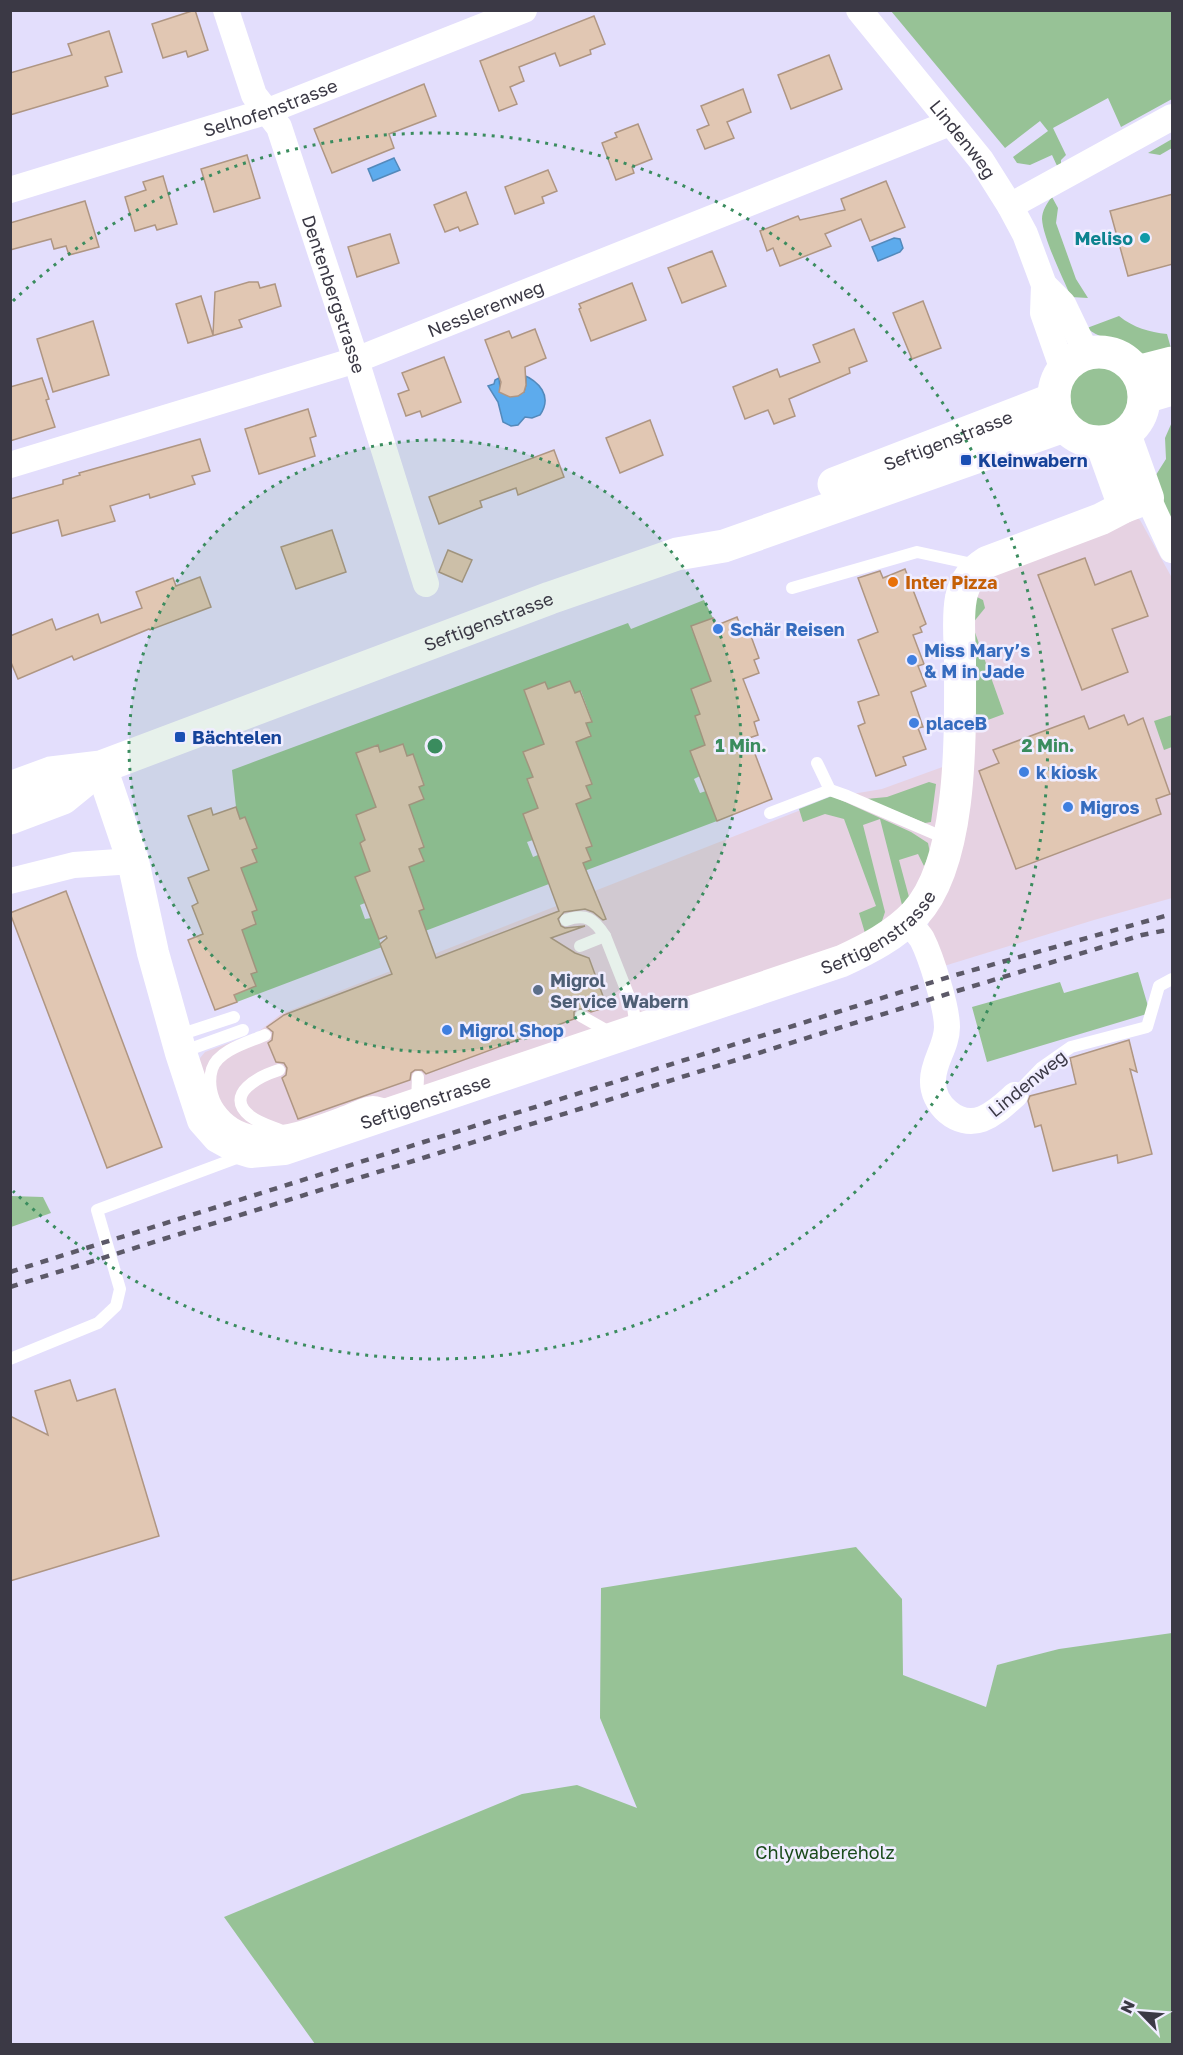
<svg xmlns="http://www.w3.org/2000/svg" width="1183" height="2055" viewBox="0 0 1183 2055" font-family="'Golos Text',sans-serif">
  <rect width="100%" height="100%" fill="#e3defc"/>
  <g fill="#e6d2e2">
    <path d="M1135,516L1140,520L1172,578V898L1094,920L944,966L928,928L969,616L985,578Z"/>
    <path d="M948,765L937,843L909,901L862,939L276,1143L243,1139L195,1064L205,1052L258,1032L281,1014L834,797L882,789Z"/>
  </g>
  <g fill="#97c296">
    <path d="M891,11H1172V99L1121,127L1108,98L1053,128L1066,155L1061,160V166L1058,168L1052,155L1030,165L1017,163L1013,157L1048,131L1040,121L1005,148Z"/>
    <path d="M1172,139V148L1160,155L1148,153Z"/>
    <path d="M1052,197L1058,208L1056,223L1076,279L1088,298L1071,297C1063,278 1043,238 1042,219C1042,211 1047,203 1052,197Z"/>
    <path d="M1119,316C1134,328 1149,332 1167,334L1172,352C1166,354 1159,357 1153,357C1141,357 1132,348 1122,343C1109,338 1098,338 1087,328Z"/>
    <circle cx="1099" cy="398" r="33"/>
    <path d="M1172,422V528L1154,478L1166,459L1165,438Z"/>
    <path d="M977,597L983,600L985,608L972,624L1004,714L977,724L973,723L970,616Z"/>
    <path d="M704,600L713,618L691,627L711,681L691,689L700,714L695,716L700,731L711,743L690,751L700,776L694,779L700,793L706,791L717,821L571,876L569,869L591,860L586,848L592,846L571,806L591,798L586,786L592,783L580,753L570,744L591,736L586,723L592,721L581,691L575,693L570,681L548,689L545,682L524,690L544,744L524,752L533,777L527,780L533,795L544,806L523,814L533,840L527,842L533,857L538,855L549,884L404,939L419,911L424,909L413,878L403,869L423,861L419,849L424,846L413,817L403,807L424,799L419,787L424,784L413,754L407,756L403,744L380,752L377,745L356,753L376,807L356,815L365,840L360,843L365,857L376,869L365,903L360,905L365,919L371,918L382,947L237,1002L234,995L256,986L251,974L257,972L246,942L236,932L256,924L236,870L256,862L252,850L257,848L245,817L240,819L236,807L232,770L628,623L631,629Z"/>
    <path d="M1172,715V747L1164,750L1154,721Z"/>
    <path d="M929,782L936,784L931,822L925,823L866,799L887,797Z"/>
    <path d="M832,796L911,832L928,843L930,853L924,866L918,854L899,860L909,897L902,905L880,819L863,825L885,912L881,924L865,933L859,913L876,906L844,819L825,814L803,822L799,809Z"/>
    <path d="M1138,972L1150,1013L987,1062L972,1007L1060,982L1064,993Z"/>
    <path d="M11,1196L43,1197L51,1213L11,1227Z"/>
    <path d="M856,1547L902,1599L903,1675L986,1707L997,1665L1059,1649L1172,1633V2044H315L224,1917L522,1794L577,1785L637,1808L600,1718L601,1588Z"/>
  </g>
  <g fill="#5dabed" stroke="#5389bb" stroke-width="1.5">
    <path d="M394,158L400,170L373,181L368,169Z"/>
    <path d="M894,238L900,239L903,248L900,252L878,261L872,247Z"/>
    <path d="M521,374C539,381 553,396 540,415L532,418L525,417L518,425L511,426L503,422L498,402L488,386L494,384L495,380L499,378L500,388L524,392L526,385V378Z"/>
  </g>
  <g fill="#e1c7b3" stroke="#af9683" stroke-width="1.5">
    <path d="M195,10L208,50L188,57L186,51L163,58L152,24Z"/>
    <path d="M594,16L605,44L590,50L591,54L560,66L555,53L519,67L524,81L510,87L517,104L499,111L480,61Z"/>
    <path d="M109,31L122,72L105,77L108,86L10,115V73L72,55L68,44Z"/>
    <path d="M829,55L842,89L791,109L778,75Z"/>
    <path d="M424,84L436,116L389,134L394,148L332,173L314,129Z"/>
    <path d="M743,89L751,112L727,122L734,138L705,149L697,130L709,125L701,106Z"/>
    <path d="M638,124L652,159L632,167L634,173L616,180L602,143L617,137L615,133Z"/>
    <path d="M247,155L260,198L214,212L201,169Z"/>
    <path d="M548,170L557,191L542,197L544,203L515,214L505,187Z"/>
    <path d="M163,176L177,224L157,230L155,225L135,231L125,197L146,190L143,182Z"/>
    <path d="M886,181L905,227L870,241L861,219L825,234L831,246L780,266L773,248L767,251L760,231L798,216L800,220L845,210L841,199Z"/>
    <path d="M466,192L478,224L460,231L458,227L445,232L434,205Z"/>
    <path d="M1173,194V264L1128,276L1110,211Z"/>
    <path d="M85,201L99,247L69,255L66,246L54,249L51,239L10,250V223Z"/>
    <path d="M390,234L399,263L357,277L348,247Z"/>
    <path d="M712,251L726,286L682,303L668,268Z"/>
    <path d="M249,282H258L260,288L275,284L281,306L239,320L242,327L188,343L176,304L201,296L213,335L215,292Z"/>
    <path d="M632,283L646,320L591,341L579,309L581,308L579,304Z"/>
    <path d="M923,301L941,348L912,359L893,313Z"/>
    <path d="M93,321L109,375L53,392L37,339Z"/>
    <path d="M535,329L546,358L525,367L526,385L524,392L518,396L510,397L499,392L501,382L485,340L509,331L512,338Z"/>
    <path d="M854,329L867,361L849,368L850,373L789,399L795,416L774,424L768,410L745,419L733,387L777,369L780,377L820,362L813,345Z"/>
    <path d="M444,357L461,402L422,417L420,411L406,416L398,394L409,390L402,373Z"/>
    <path d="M42,378L49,399L46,400L55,427L10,441V387Z"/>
    <path d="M308,409L316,436L310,438L315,456L259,474L245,429Z"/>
    <path d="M650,420L663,455L620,473L606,438Z"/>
    <path d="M200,439L210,471L192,476L195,484L150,498L149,494L110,506L115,521L62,536L58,520L10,534V499L63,484V480L80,475L79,473Z"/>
    <path d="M554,450L564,477L518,495L516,488L480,501L482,507L439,524L429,497Z"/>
    <path d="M332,530L346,572L296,589L281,547Z"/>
    <path d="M448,550L472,560L462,582L439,572Z"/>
    <path d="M1085,558L1095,585L1131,571L1148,616L1112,629L1128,672L1082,690L1038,575Z"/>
    <path d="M905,569L926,624L920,627L922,632L913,635L924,664L918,666L926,686L911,692L923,727L918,728L926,749L903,757L906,765L876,776L858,726L865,723L858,702L879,695L858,640L878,632L858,578L880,571L883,578Z"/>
    <path d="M200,577L211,607L150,630L149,629L74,660L72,656L18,679L10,660V636L52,619L56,630L98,614L101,623L142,608L136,592L173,578L176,586Z"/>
    <path d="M737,617L742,630L748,628L759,658L754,660L759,673L743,679L759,720L754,722L758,735L749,738L772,799L717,821L690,751L705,745L695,716L700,714L691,689L711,681L691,626L713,618L715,626Z"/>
    <path d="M570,681L575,693L580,691L592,722L586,723L591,736L576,742L592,784L586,786L591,798L576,804L592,846L586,848L591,860L583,863L606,919L603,920L593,912L585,909L564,912L558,919L561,926L565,928L585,926L551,938L575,953L589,958L607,1007L591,1012L585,1009H577L574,1012V1019L426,1074L422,1070H415L411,1073L410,1080L298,1119L282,1078L286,1075L287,1068L284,1063L276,1062L268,1043L272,1040L273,1032L267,1027L284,1015L392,974L380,944L387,938L386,936L379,939L355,877L370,871L360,843L365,840L356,815L376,807L356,753L378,745L380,752L403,744L407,756L413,754L424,785L419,787L424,799L409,805L424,847L419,849L424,861L409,867L424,909L419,911L436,958L559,911L523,814L538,808L527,779L533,777L523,752L544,744L524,690L545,682L548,689Z"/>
    <path d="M1124,715L1128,725L1143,718L1170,794L1156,799L1161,814L1016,869L979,771L999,763L993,750L1084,716L1089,729Z"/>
    <path d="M236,807L240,819L245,817L257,848L252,850L257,862L241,868L257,910L252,912L256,924L242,930L257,972L251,974L256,986L234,995L237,1002L215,1010L188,940L203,934L192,906L198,903L188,878L209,870L188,816L211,808L213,815Z"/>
    <path d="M66,891L162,1147L107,1168L10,913Z"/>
    <path d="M1129,1040L1137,1072L1130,1069L1152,1154L1118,1163L1117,1155L1053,1171L1041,1125L1035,1127L1028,1101L1030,1096L1076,1084L1070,1058Z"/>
    <path d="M70,1380L77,1401L115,1389L159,1536L10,1581V1416L48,1435L35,1391Z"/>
  </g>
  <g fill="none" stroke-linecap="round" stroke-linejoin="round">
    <g stroke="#fff" stroke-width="12">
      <path d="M792,588L917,552L977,565"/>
      <path d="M817,763L830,790"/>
      <path d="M770,813L830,790L847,796L947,839"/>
      <path d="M566,920C586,913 594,919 605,936L633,1007L636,1028"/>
      <path d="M580,946L605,936"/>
      <path d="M581,1016L611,1033"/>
      <path d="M265,1035C249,1042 218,1050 212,1069C208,1082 211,1098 219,1109C249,1152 308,1125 347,1111C355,1108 365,1102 373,1102C378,1102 382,1104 387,1105"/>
      <path d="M176,1036L234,1017"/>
      <path d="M182,1052L243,1030"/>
      <path d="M279,1070C260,1076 223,1094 250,1116C259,1123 270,1126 280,1130"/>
      <path d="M1015,1095L1041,1068L1071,1047L1147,1027L1159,986L1172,979"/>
      <path d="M417,1103L418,1077"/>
      <path d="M10,1359L98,1323L116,1306L120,1289L97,1210L242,1156"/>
    </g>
    <g stroke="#fff" stroke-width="26">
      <path id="s1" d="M226,10L254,95L279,127L356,360L426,584"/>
      <path id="s2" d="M859,10L981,160L1010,206L1025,234L1044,285L1043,313L1063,370"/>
      <path id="s3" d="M10,190L268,111L524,10"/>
      <path d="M1010,206L1172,117"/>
      <path d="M1044,285L1063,304L1087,354"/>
      <path id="s4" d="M10,465L356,360L950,123"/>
      <path d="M1148,498L1172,550"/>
      <path d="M10,881L74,865L133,861"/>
      <path d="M907,921C912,927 918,933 922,939C931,957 947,1007 947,1027C947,1046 933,1062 933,1080C932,1104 957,1128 982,1119C995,1114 1005,1104 1015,1095"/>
    </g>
    <g stroke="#fff" stroke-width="32">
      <path d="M1101,443L1124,507"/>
      <path id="s5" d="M101,767L133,861L153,953L181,1053L203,1120L218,1137L238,1148L251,1152L284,1149L842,961C868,949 895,935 915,914C964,861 960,731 960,662C960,641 957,618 961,598C964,581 973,571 987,562L1101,519L1124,507L1148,498L1125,434"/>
    </g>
    <g stroke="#fff" stroke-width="33">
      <circle cx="1099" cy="397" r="45"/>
      <path d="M1137,372L1172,363"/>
      <path d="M1145,397L1172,389"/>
      <path id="s6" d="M834,484L1054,399"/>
      <path id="s7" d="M10,788L51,773L101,767L550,598L677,554L724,546L1064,426"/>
      <path d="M10,818L63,798L101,767"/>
    </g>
    <g stroke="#5c5968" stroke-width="4.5" stroke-dasharray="8 8" stroke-linecap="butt">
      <path d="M10,1272L952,976L1172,914"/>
      <path d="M10,1287L957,991L1142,935L1172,929"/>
    </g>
  </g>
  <circle cx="435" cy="746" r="306" fill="#3a8c5e" fill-opacity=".12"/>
  <g fill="none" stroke="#3a8c5e" stroke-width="3" stroke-dasharray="3 6">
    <circle cx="435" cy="746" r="306"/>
    <path d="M13 301A613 613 0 1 1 13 1191"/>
  </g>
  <circle fill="#0f9aa8" stroke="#f0edff" stroke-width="2" cx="1145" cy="238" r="6"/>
  <g fill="#1a4fb4" stroke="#f0edff" stroke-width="2">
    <rect x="960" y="454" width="12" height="12" rx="3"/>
    <rect x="174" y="731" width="12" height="12" rx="3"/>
  </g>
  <circle fill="#e8710a" stroke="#f0edff" stroke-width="2" cx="893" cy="582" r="6"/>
  <g fill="#3f7fe0" stroke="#f0edff" stroke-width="2">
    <circle cx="718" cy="629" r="6"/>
    <circle cx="912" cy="660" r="6"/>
    <circle cx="914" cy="723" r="6"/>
    <circle cx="1024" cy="772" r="6"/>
    <circle cx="1068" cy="807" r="6"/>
    <circle cx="447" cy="1030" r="6"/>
  </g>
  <circle fill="#5c6f8a" stroke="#f0edff" stroke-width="2" cx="538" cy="990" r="6"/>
  <g text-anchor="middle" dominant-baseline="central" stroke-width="5" stroke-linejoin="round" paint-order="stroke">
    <g font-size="18" fill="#3b3945" stroke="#f0edff">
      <text stroke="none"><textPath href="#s3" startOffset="273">Selhofenstrasse</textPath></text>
      <text stroke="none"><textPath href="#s2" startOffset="166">Lindenweg</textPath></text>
      <text stroke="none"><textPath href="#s1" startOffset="306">Dentenbergstrasse</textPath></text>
      <text stroke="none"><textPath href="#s4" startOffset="501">Nesslerenweg</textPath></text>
      <text stroke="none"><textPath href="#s6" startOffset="122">Seftigenstrasse</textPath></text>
      <text stroke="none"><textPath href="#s7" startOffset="508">Seftigenstrasse</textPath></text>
      <text stroke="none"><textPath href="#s5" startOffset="1095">Seftigenstrasse</textPath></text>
      <text transform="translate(1027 1083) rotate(-39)">Lindenweg</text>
      <text stroke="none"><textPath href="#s5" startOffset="609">Seftigenstrasse</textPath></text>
    </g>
    <g font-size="18" font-weight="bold" fill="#0d838f" stroke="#f0edff" text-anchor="end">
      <text x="1133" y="238">Meliso</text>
    </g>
    <g font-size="18" font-weight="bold" fill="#164399" stroke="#f0edff" text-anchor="start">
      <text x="978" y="460">Kleinwabern</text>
      <text x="192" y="737">Bächtelen</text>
    </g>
    <g font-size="18" font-weight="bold" fill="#c56008" stroke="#f0edff" text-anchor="start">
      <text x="905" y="582">Inter Pizza</text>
    </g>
    <g font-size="18" font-weight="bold" fill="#366cbe" stroke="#f0edff" text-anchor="start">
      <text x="730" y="629">Schär Reisen</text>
      <text x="924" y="650">Miss Mary’s<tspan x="924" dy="21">&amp; M in Jade</tspan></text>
      <text x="926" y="723">placeB</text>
      <text x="1036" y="772">k kiosk</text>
      <text x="1080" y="807">Migros</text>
      <text x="459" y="1030">Migrol Shop</text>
    </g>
    <g font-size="18" font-weight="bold" fill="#4e5e75" stroke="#f0edff" text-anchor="start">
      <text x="550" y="980">Migrol<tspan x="550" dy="21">Service Wabern</tspan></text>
    </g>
    <g font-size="18" fill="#1b4b1c" stroke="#f0edff">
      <text x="825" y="1852">Chlywabereholz</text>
    </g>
  </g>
  <circle cx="435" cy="746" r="9" fill="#3a8c5e" stroke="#f0edff" stroke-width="3"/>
  <g font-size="18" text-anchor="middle" font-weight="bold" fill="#3a8c5e" stroke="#f0edff" stroke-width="5" stroke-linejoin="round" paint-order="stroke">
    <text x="741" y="752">1 Min.</text>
    <text x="1048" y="752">2 Min.</text>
  </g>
  <rect width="1183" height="2055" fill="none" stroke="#3b3945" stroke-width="24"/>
  <g transform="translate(1141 2013) rotate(295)" stroke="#f0edff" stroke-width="4.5" paint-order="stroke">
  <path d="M0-4.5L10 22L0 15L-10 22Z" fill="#3b3945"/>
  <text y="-9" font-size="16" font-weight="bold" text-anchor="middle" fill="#3b3945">N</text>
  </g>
</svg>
